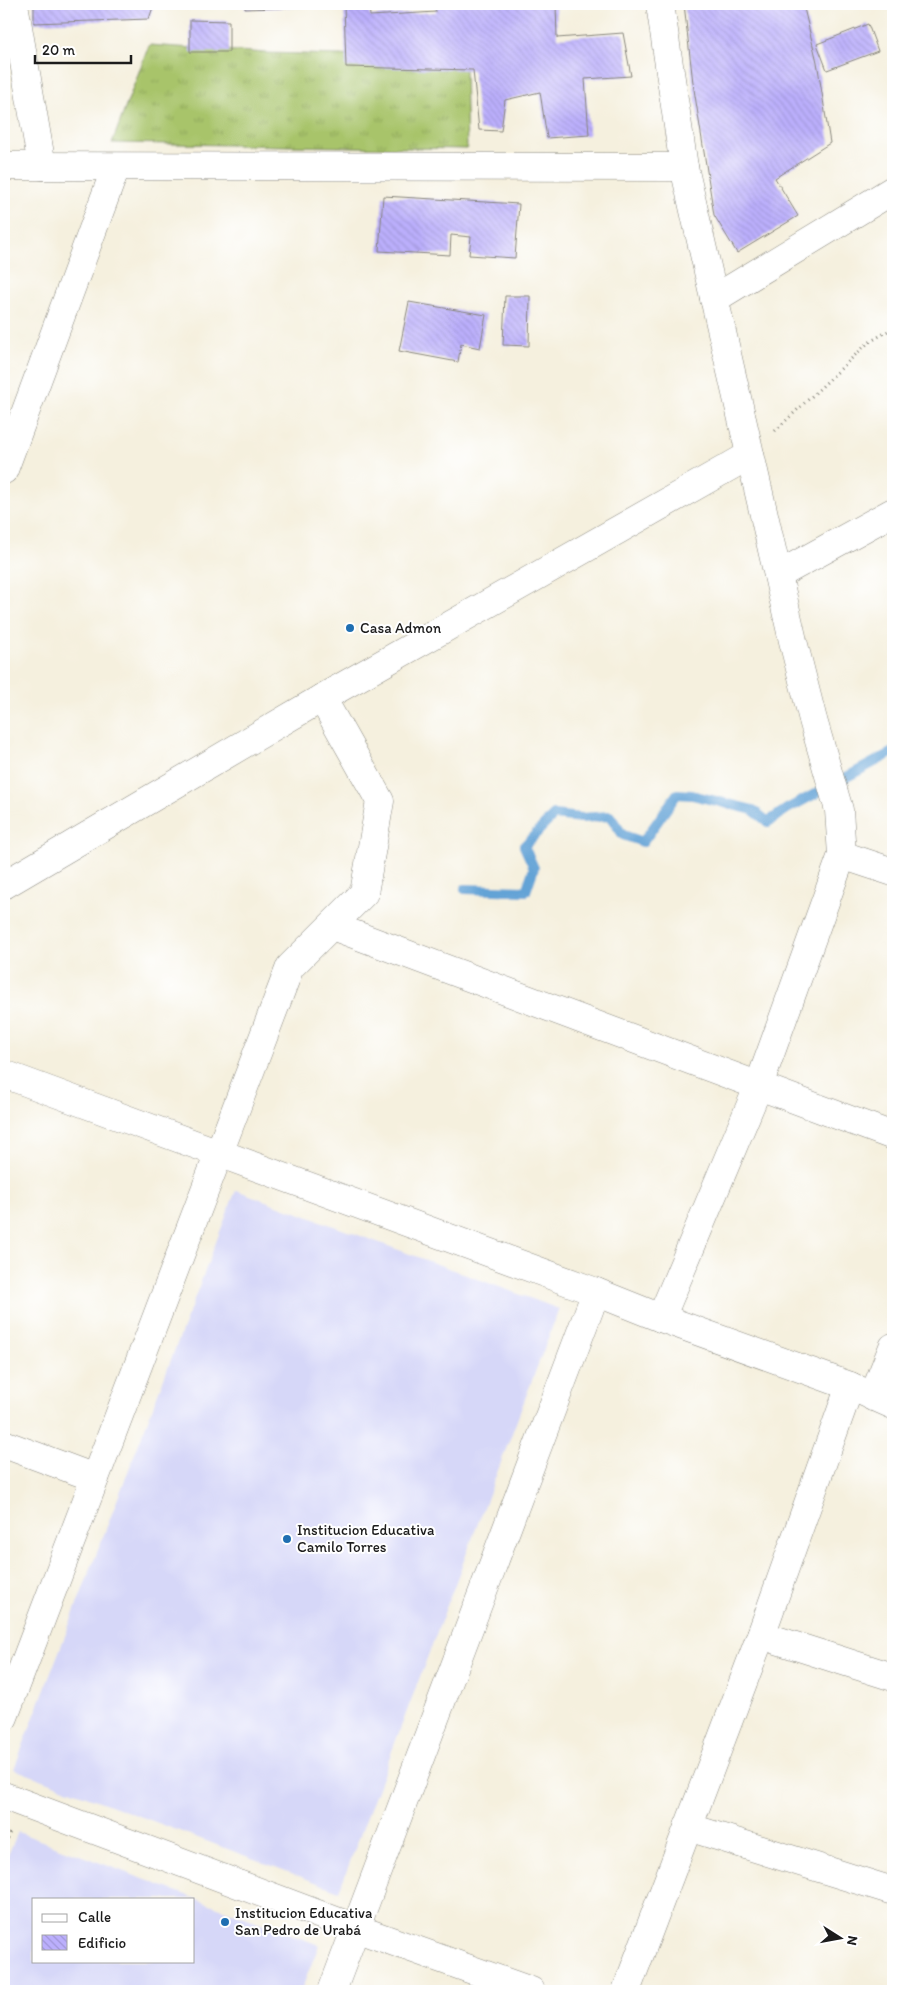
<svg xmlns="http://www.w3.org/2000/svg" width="897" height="1995" viewBox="0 0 897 1995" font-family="Itim,sans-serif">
  <defs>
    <pattern id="grass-tufts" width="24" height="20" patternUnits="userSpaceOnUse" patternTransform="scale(1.25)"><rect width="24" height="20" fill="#a8c46b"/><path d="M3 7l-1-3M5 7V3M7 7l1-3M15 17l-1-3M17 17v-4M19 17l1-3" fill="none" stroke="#90a85c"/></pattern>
    <pattern id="building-back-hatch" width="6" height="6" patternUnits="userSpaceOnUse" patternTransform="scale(1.25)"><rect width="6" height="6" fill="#bbaffc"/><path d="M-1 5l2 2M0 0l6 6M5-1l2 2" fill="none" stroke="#a096d7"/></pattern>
  </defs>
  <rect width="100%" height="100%" fill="#fff"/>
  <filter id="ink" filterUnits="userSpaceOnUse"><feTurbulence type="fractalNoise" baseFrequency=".02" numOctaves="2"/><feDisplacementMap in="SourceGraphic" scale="10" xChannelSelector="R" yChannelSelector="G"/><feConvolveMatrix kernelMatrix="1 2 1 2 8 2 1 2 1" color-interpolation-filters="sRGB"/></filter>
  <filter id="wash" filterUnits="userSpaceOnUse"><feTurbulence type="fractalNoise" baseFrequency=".0096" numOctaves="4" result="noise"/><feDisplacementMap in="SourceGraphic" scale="20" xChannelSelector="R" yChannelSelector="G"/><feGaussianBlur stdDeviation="1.12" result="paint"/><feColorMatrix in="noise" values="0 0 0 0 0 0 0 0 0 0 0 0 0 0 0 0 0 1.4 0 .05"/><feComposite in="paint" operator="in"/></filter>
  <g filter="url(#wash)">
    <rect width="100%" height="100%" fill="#f5f0de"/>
    <g fill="#d6d7f8" fill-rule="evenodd">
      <path d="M236,1190L559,1309L339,1891L14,1769Z"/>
      <path d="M18,1832L319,1945L301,1991H4V1864ZM34,1899H194V1961H34Z"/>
    </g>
    <path fill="url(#grass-tufts)" stroke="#627044" d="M149,45L267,53L340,55L465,69L467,149L112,143Z"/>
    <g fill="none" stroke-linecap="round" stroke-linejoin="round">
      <path stroke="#63a3d6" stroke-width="10" d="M465,889L526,891L534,868L524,846L554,815L581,818L610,816L623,835L643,842L677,794L692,795L753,810L768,822L787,809L893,752"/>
    </g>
    <g id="blocks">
      <g fill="url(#building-back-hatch)">
        <path d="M34,4H154L149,19L34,23Z"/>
        <path d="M245,4H305V7L245,9Z"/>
        <path d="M344,4H369L370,16L436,12L435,4H556L557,38L623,33L631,76L585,79L589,135L547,138L540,92L505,100L501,131L479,130L473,70L346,67Z"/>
        <path d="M684,4H803L817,62L830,143L775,178L798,216L737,253L714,215L693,83Z"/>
        <path d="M190,20L229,21V52H190Z"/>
        <path d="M868,24L878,51L827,70L817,44Z"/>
        <path d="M383,196L519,204L515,258L469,255L471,237L451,235L450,255L379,251Z"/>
        <path d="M505,296H530L529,346L503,345Z"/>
        <path d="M409,302L486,315L480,348L461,344L458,362L399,351Z"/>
      </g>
    </g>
  </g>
  <g filter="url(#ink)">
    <use href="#blocks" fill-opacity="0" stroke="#88867d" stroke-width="1"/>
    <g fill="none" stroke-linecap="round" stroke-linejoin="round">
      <g stroke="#88867d" stroke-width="29">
        <g id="minor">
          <path d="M14,4L42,166"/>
          <path d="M714,299L893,190"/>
          <path d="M4,470L116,167"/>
          <path d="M778,575L893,512"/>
          <path d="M842,855L893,872"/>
          <path d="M4,885L322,698L750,455"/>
          <path d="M332,926L893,1136"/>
          <path d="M4,1074L596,1292L661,1318L850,1386L893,1405"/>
          <path d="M661,1318L759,1085L842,855L839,810L813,720L793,641L684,167"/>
          <path d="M873,1397L893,1347"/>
          <path d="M4,1444L95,1478"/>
          <path d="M761,1635L893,1677"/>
          <path d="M4,1717L290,967L364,893L380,801L322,698"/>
          <path d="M4,1796L355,1928L531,1991"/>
          <path d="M688,1827L893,1891"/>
          <path d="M332,1991L596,1292"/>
          <path d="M626,1991L761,1635L850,1386"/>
        </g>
      </g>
      <g stroke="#88867d" stroke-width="29">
        <path id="major" d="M4,166L684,167L660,4"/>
      </g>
      <g stroke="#88867d" stroke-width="3" stroke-dasharray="1 4" stroke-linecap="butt">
        <path d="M775,431L868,343L893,328"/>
        <path d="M4,1848L11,1830"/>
      </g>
      <use href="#minor" stroke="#fff" stroke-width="28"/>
      <use href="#major" stroke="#fff" stroke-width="28"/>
    </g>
  </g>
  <g fill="#1f6fb2" stroke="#fff" stroke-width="2">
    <circle cx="350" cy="628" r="5"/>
    <circle cx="287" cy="1539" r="5"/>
    <circle cx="225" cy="1922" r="5"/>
  </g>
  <g text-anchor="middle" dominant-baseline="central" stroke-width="4" stroke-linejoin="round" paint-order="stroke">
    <g font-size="15" fill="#1c1c1c" stroke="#fff" text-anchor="start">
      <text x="360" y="628">Casa Admon</text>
      <text x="297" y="1530">Institucion Educativa<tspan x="297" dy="17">Camilo Torres</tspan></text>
      <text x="235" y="1913">Institucion Educativa<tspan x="235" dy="17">San Pedro de Urabá</tspan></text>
    </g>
  </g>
  <rect width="897" height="1995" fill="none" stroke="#fff" stroke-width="20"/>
  <rect x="32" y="1898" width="162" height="65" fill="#ffffff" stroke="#a4a4a4"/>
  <rect x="42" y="1914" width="25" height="8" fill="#ffffff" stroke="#a4a4a4"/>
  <text x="78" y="1922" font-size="15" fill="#1c1c1c">Calle</text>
  <rect x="42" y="1935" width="25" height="15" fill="url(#building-back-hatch)" stroke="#a4a4a4"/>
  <text x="78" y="1948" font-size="15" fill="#1c1c1c">Edificio</text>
  <g transform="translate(840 1938) rotate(101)" stroke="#ffffff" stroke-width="4" paint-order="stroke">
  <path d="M0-4L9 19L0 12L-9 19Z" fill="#1c1c1c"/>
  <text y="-8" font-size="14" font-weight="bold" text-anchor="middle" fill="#1c1c1c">N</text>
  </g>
  <path d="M35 55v8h96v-8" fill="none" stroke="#1c1c1c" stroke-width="2.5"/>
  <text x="42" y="55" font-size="15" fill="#1c1c1c" stroke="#ffffff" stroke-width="4" paint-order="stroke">20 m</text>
</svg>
